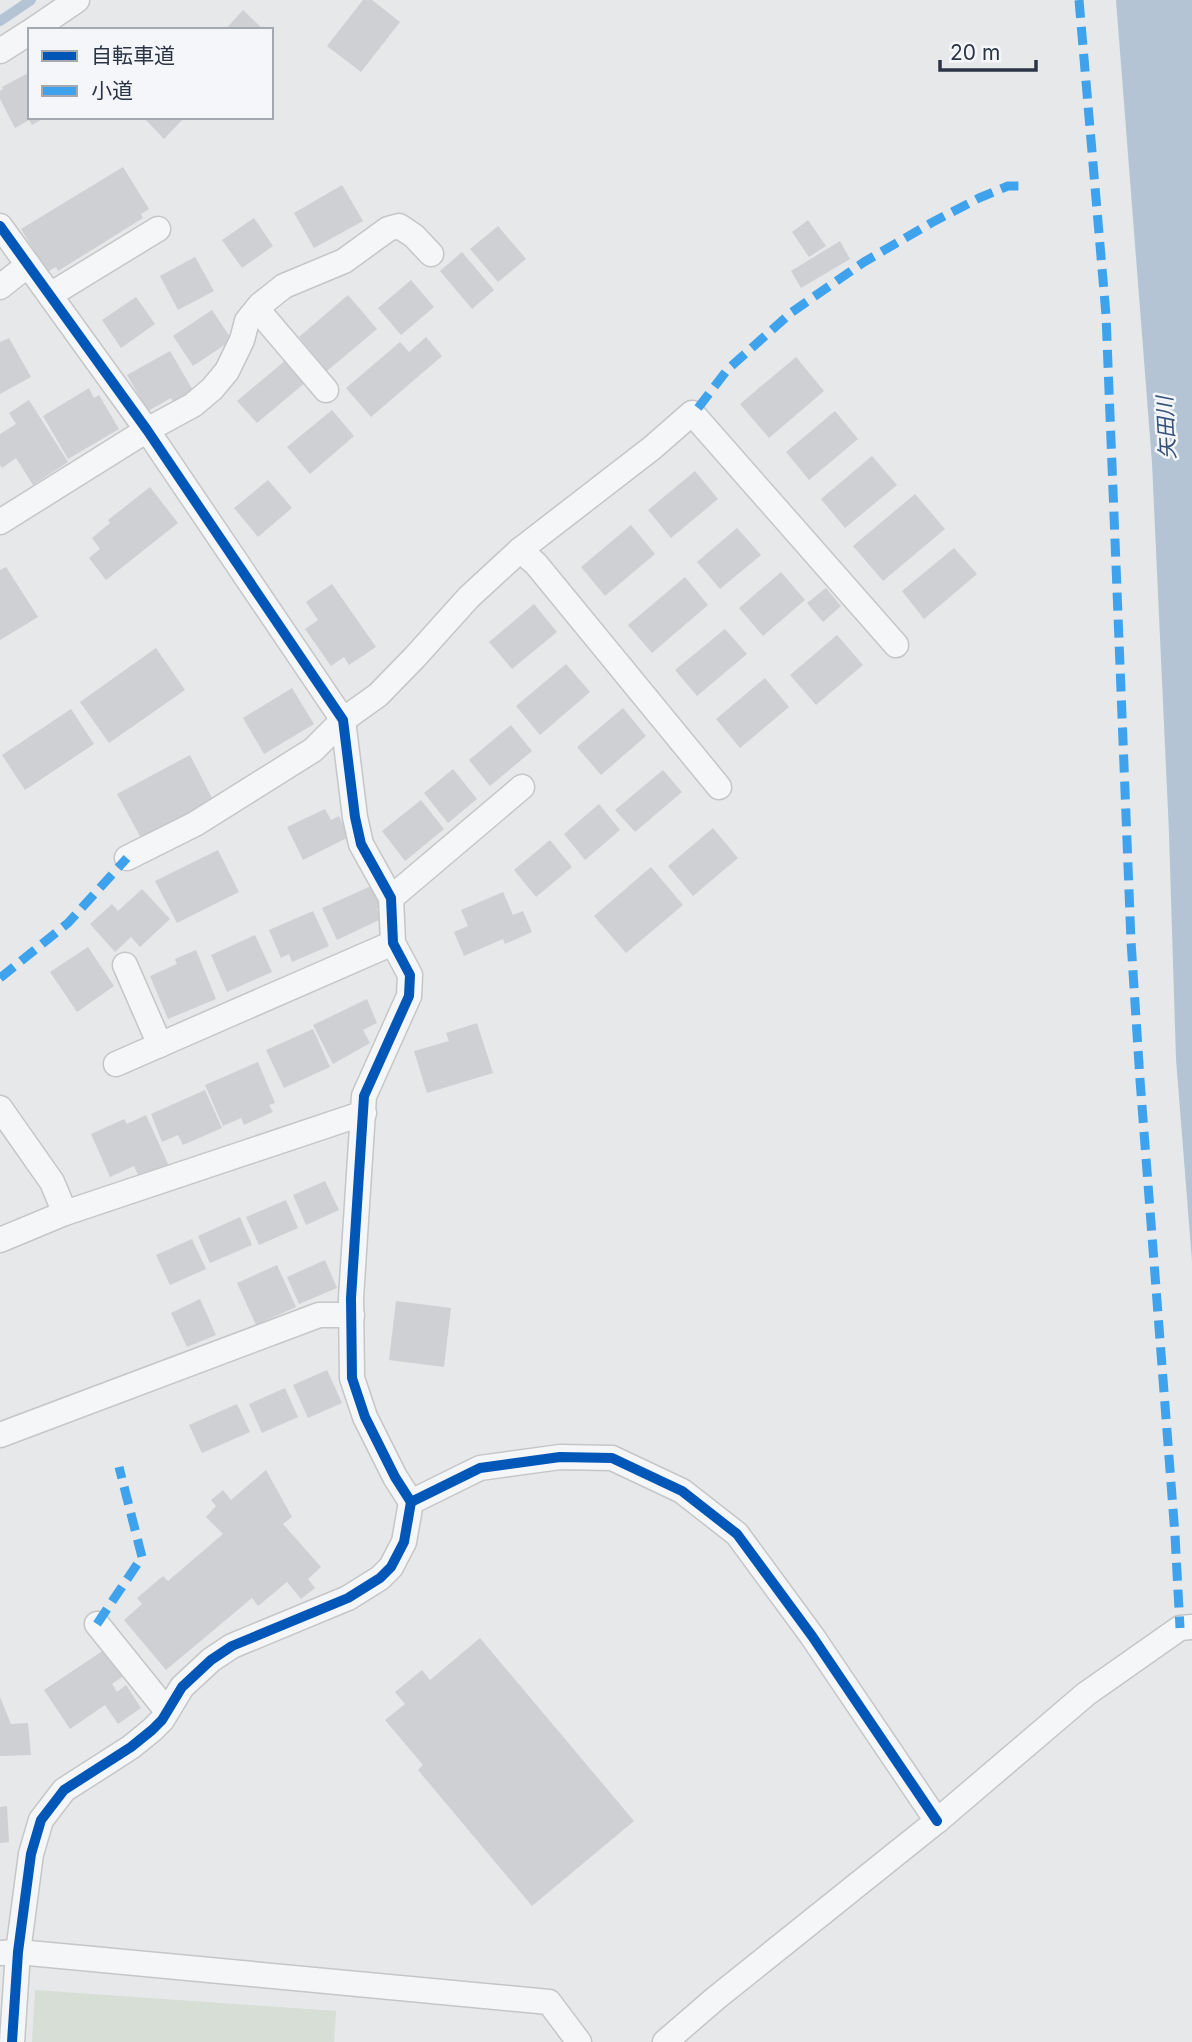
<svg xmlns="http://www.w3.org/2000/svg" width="1192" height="2042" viewBox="0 0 1192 2042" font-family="Inter,'Noto Sans JP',sans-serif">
  <rect width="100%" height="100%" fill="#e6e8ea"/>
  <path fill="#d6ded6" d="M35,1990L336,2011L334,2042H32Z"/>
  <path fill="#b4c4d5" d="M1116,0H1192V1261L1176,1059L1169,833L1152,463Z"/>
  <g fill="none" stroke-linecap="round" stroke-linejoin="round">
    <path stroke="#b4c4d5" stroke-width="10" d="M0,21L31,0"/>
  </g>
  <g fill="#ced0d3">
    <path d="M363,0H372L400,22L361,72L327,46Z"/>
    <path d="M243,10L264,30H225Z"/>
    <path d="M30,72V117H46L32,125L29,120L15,128L0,99V91L3,89L2,87Z"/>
    <path d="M143,117H185L164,139Z"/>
    <path d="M123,167L149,209L141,214L143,218L58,271L56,267L47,272L21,229Z"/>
    <path d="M342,185L363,221L314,248L294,213Z"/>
    <path d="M254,218L273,246L242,268L222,240Z"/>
    <path d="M808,220L826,246L809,257L792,232Z"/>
    <path d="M498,226L526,259L498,282L470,249Z"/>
    <path d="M840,241L850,259L801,288L791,271Z"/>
    <path d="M462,252L494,290L472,309L440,271Z"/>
    <path d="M195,257L214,291L178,310L160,276Z"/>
    <path d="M411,280L434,307L401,335L378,308Z"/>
    <path d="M348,295L377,329L327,371L299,337Z"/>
    <path d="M136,297L155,324L121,348L102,320Z"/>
    <path d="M212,310L232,340L193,366L173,336Z"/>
    <path d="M426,337L442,356L371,417L346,388L400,342L409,352Z"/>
    <path d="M9,338L31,377L0,394V342Z"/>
    <path d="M170,351L194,392L174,404L171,398L148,411L127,375Z"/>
    <path d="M796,357L824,391L769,438L740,404Z"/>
    <path d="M287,359L306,382L257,423L237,401Z"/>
    <path d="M89,388L94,398L99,395L119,429L68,459L43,416Z"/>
    <path d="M29,400L68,462L33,485L16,458L2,468L0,465V434L16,424L9,413Z"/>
    <path d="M332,410L354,436L310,474L287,447Z"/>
    <path d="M835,411L858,439L809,480L786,452Z"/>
    <path d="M872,456L897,485L845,528L821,499Z"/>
    <path d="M695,471L718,499L671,538L648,510Z"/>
    <path d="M268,480L292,508L258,537L234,508Z"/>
    <path d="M150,487L178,523L106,580L89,558L100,549L92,538L110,523L108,520Z"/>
    <path d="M915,494L945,529L883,581L853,546Z"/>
    <path d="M631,525L655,554L605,596L581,567Z"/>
    <path d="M737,528L761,555L720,589L697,562Z"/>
    <path d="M954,548L977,574L924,619L902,591Z"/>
    <path d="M6,567L38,617L0,640V570Z"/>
    <path d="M781,572L805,600L763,636L739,608Z"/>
    <path d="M685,577L708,605L652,653L628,625Z"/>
    <path d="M332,584L376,647L349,665L344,657L331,666L305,629L318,620L306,602Z"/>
    <path d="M826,588L841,606L823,622L807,603Z"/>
    <path d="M534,604L557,632L512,669L489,642Z"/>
    <path d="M725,629L747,654L697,696L675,670Z"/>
    <path d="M837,635L863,665L816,705L790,675Z"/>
    <path d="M156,648L185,690L109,743L80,702Z"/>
    <path d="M566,664L590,692L540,735L516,706Z"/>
    <path d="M765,678L789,707L740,748L716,719Z"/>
    <path d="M292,688L314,724L264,754L243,718Z"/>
    <path d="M623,708L646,736L601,775L577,747Z"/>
    <path d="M71,709L94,744L25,790L2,755Z"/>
    <path d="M511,725L532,751L490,786L469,760Z"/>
    <path d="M190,755L213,800L141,838L117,794Z"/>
    <path d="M453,769L477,799L448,823L424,793Z"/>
    <path d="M663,770L682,792L635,832L615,810Z"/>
    <path d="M421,800L444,829L405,861L382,831Z"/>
    <path d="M599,804L620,830L585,860L564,834Z"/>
    <path d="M325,809L331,820L339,816L349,837L303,860L287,827Z"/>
    <path d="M713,828L738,858L693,896L668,866Z"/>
    <path d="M550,840L572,867L536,897L514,870Z"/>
    <path d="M218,850L239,892L177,923L155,881Z"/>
    <path d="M651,867L683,905L626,953L594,916Z"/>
    <path d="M371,886L380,907L377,909L381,919L337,940L322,908Z"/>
    <path d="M142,889L170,919L140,947L131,937L115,952L90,924L112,904L118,911Z"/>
    <path d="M503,892L513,915L523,911L532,932L505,944L503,939L464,956L454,932L468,926L461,910Z"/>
    <path d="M313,911L329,946L292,962L289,954L281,958L269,930Z"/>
    <path d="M255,935L272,972L227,992L211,955Z"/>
    <path d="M88,947L114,986L77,1012L50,972Z"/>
    <path d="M196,950L216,999L168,1019L150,976L177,964L175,959Z"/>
    <path d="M367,999L377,1023L363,1030L370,1043L333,1064L313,1025Z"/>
    <path d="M477,1023L493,1073L427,1093L414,1051L449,1041L446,1033Z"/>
    <path d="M313,1029L330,1067L284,1088L266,1050Z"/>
    <path d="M258,1062L275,1103L269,1105L273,1112L244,1125L241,1118L223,1126L205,1085Z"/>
    <path d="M205,1090L222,1128L183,1145L178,1135L162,1142L151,1114Z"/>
    <path d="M146,1115L169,1166L140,1179L134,1166L110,1177L91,1134L124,1119L127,1124Z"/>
    <path d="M325,1181L339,1210L306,1225L293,1195Z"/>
    <path d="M286,1200L298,1228L259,1245L246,1217Z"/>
    <path d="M240,1217L252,1245L210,1263L198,1236Z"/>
    <path d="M192,1239L206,1269L170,1285L156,1255Z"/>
    <path d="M325,1260L337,1288L299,1304L287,1277Z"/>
    <path d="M277,1265L296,1307L256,1325L237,1283Z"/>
    <path d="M200,1299L216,1335L187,1347L171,1313Z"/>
    <path d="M396,1301L451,1308L444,1367L389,1360Z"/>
    <path d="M327,1370L342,1403L308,1418L293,1385Z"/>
    <path d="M285,1388L298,1417L262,1433L249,1404Z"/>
    <path d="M237,1404L250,1432L202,1453L189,1425Z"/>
    <path d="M266,1470L292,1517L283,1524L321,1567L308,1579L315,1588L301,1599L287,1582L258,1606L252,1598L166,1670L124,1620L142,1604L137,1598L163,1576L168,1581L223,1534L206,1517L216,1506L211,1500L223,1490L231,1500Z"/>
    <path d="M480,1638L634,1821L532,1906L418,1770L423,1765L385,1720L405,1704L395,1692L422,1670L430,1680Z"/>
    <path d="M104,1650L122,1677L112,1684L117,1692L126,1685L141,1708L118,1724L105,1705L70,1729L44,1690Z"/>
    <path d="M0,1697L11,1724L28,1723L31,1755L0,1756Z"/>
    <path d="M7,1806L9,1842L0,1843V1807Z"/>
  </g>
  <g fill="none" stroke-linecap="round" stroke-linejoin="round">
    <g stroke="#c4c6c8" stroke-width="27">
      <g id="street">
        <path d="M33,30L77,0"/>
        <path d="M0,51L30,32"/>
        <path d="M0,226L147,430L343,720L355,817L361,844L391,898L393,943L410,975L409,996L364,1096L351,1298L352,1378L365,1417L395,1477L411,1502"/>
        <path d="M0,287L28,265"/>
        <path d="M50,295L158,229"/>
        <path d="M257,309L326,390"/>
        <path d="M0,522L147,430L193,405L212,389L227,371L242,340L247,321L260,305L284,286L344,261L388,229L399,226L414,236L431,254"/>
        <path d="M520,550L536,564L719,787"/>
        <path d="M127,858L195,824L313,750L343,720L378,695L415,657L469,597L520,550L652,448L692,413L896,645"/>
        <path d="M391,898L522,787"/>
        <path d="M125,965L160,1045"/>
        <path d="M116,1064L393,943"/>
        <path d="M0,1108L52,1182L65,1213"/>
        <path d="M0,1240L65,1213L364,1113"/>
        <path d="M0,1435L319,1315H352"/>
        <path d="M97,1624L167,1711"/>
        <path d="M0,1953L18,1952L549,2002L579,2042"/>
        <path d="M12,2042L18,1952L31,1854L41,1820L64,1790L131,1747L152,1730L162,1720L182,1687L211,1660L232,1646L348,1598L380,1578L391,1567L404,1542L411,1502L480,1468L560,1457L612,1458L682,1491L737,1534L812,1636L937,1821"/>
        <path d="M665,2042L716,1998L937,1821L1086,1694L1180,1628L1192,1627"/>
      </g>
    </g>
    <use href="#street" stroke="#f5f6f7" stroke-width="24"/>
    <g stroke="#3ea3ec" stroke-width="9" stroke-dasharray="18 9" stroke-linecap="butt">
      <path d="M1079,0L1106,315L1131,941L1140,1080L1175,1535L1180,1628"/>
      <path d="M698,408L728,369L792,312L864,262L931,223L979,198L1008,186H1026"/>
      <path d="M0,978L68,923L127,858"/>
      <path d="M97,1624L142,1557L119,1467"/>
    </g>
    <g stroke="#f4f6f9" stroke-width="15">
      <g id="cycleway">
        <path d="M0,226L147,430L343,720L355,817L361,844L391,898L393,943L410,975L409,996L364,1096L351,1298L352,1378L365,1417L395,1477L411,1502"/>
        <path d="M12,2042L18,1952L31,1854L41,1820L64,1790L131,1747L152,1730L162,1720L182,1687L211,1660L232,1646L348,1598L380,1578L391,1567L404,1542L411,1502L480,1468L560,1457L612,1458L682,1491L737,1534L812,1636L937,1821"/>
      </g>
    </g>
    <use href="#cycleway" stroke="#0057b8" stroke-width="10"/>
  </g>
  <g text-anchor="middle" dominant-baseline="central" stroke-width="5" stroke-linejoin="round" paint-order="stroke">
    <g font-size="21" font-style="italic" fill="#34527a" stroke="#f4f6f9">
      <text transform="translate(1166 428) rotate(-93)">矢田川</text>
    </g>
  </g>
  <rect x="28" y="28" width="245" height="91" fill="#f4f6f9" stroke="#a4a8b1" stroke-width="2"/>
  <rect x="42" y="51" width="35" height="10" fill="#0057b8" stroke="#a4a8b1" stroke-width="2"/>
  <text x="91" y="63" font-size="21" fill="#2b3445">自転車道</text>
  <rect x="42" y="86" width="35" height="10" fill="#3ea3ec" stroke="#a4a8b1" stroke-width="2"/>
  <text x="91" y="98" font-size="21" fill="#2b3445">小道</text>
  <path d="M940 60v10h96v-10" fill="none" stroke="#2b3445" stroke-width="3.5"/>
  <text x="950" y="60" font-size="21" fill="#2b3445" stroke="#f4f6f9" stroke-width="5" paint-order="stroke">20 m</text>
</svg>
